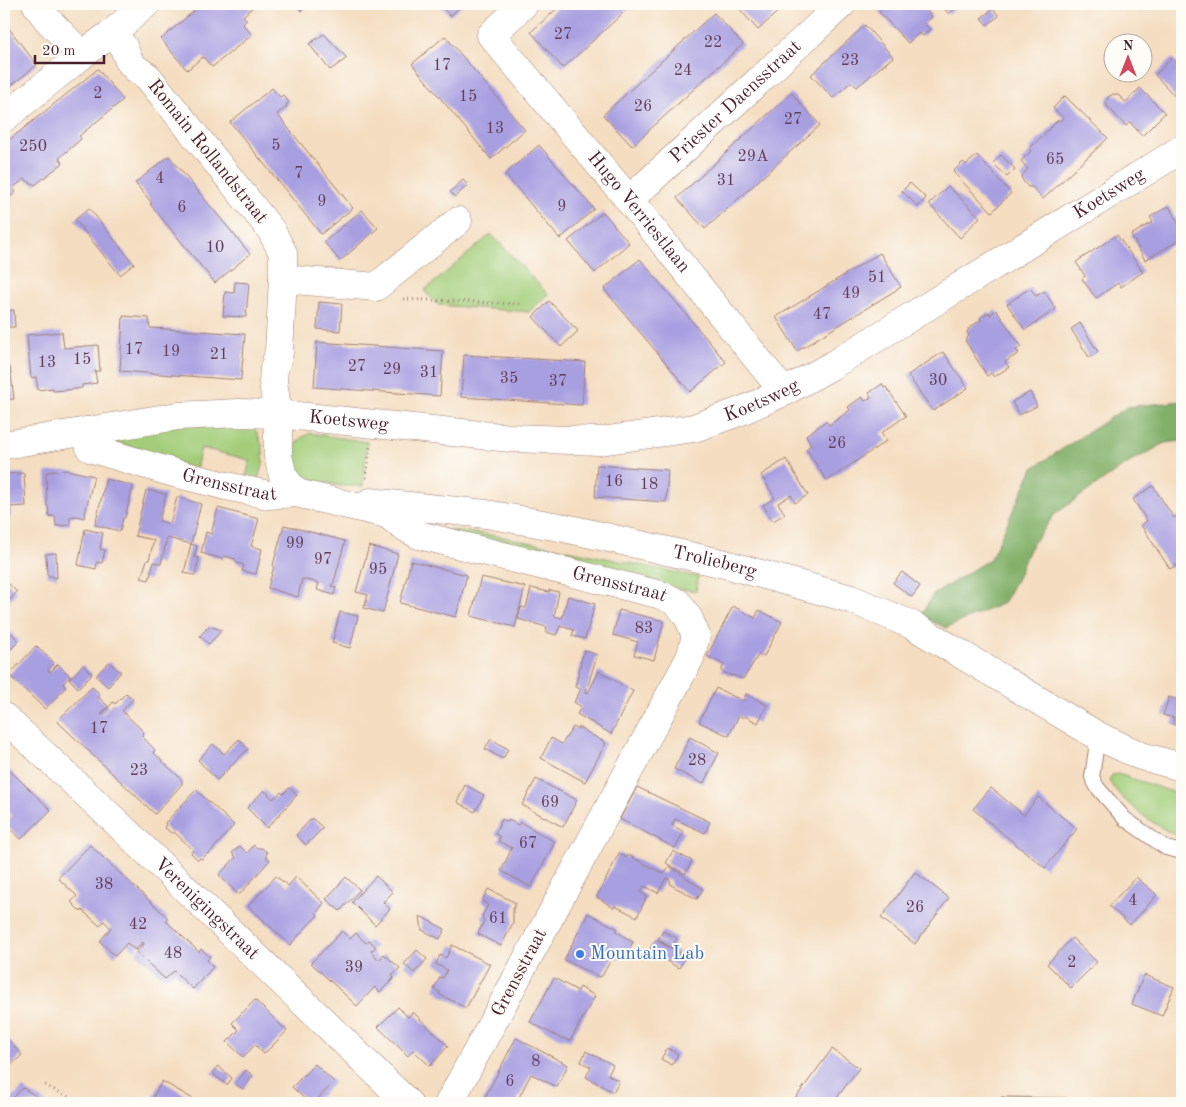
<svg xmlns="http://www.w3.org/2000/svg" width="1186" height="1107" viewBox="0 0 1186 1107" font-family="'Old Standard TT',serif">
  <rect width="100%" height="100%" fill="#fdfcf7"/>
  <filter id="ink" filterUnits="userSpaceOnUse"><feTurbulence type="fractalNoise" baseFrequency=".02" numOctaves="2"/><feDisplacementMap in="SourceGraphic" scale="10" xChannelSelector="R" yChannelSelector="G"/><feConvolveMatrix kernelMatrix="1 2 1 2 8 2 1 2 1" color-interpolation-filters="sRGB"/></filter>
  <filter id="wash" filterUnits="userSpaceOnUse"><feTurbulence type="fractalNoise" baseFrequency=".0096" numOctaves="4" result="noise"/><feDisplacementMap in="SourceGraphic" scale="20" xChannelSelector="R" yChannelSelector="G"/><feGaussianBlur stdDeviation="1.12" result="paint"/><feColorMatrix in="noise" values="0 0 0 0 0 0 0 0 0 0 0 0 0 0 0 0 0 1.4 0 .05"/><feComposite in="paint" operator="in"/></filter>
  <g filter="url(#wash)">
    <rect width="100%" height="100%" fill="#f4ddc0"/>
    <g fill="#a3cd79" stroke="#767652">
      <path d="M491,234L548,294L529,312L438,305L424,291Z"/>
      <path d="M164,424L253,426C264,443 268,463 257,480L245,481L250,460L201,448L196,469L95,435Z"/>
      <path d="M310,433L367,442L363,486H341L305,479L296,464L293,448L301,438Z"/>
      <path d="M435,530L461,531L504,537L698,577L696,591L658,586Z"/>
      <path d="M1118,774L1182,795V838C1159,829 1122,803 1109,781L1112,775Z"/>
    </g>
    <path fill="#82b069" stroke="#66684a" d="M1182,401V441L1165,443L1125,465L1055,514L1029,549L1017,578L1003,603L946,628L921,616L933,595L991,558L1033,468L1127,407Z"/>
    <g id="blocks">
      <g fill="#a89fe1">
        <path d="M202,4H250L253,7L243,16L247,20L243,24L252,35L212,67L203,57L187,70L161,39Z"/>
        <path d="M295,4H309L301,11Z"/>
        <path d="M439,4H464L450,16Z"/>
        <path d="M562,4H633L563,68L531,32Z"/>
        <path d="M737,4H786L758,30L737,6Z"/>
        <path d="M887,4H935L927,11L932,17L924,24L930,29L923,36L919,33L908,43L879,12Z"/>
        <path d="M940,4H960L949,14Z"/>
        <path d="M993,9L999,16L987,25L981,18Z"/>
        <path d="M714,13L743,44L632,146L603,115Z"/>
        <path d="M4,22L37,65L4,91Z"/>
        <path d="M865,25L893,57L857,87L851,82L833,98L811,75Z"/>
        <path d="M324,34L347,58L330,70L309,44Z"/>
        <path d="M445,36L525,130L491,159L412,64Z"/>
        <path d="M1172,58L1182,68V104L1155,75Z"/>
        <path d="M98,69L123,100L79,136L81,138L80,140L59,158L63,163L35,185L24,179L13,188L16,192L4,202V144Z"/>
        <path d="M272,88L280,97L283,95L289,102L286,105L287,107L277,114L353,208L321,234L230,122Z"/>
        <path d="M1140,88L1165,113L1142,136L1130,122L1126,126L1107,106L1106,102L1108,97L1113,94L1118,95L1126,102Z"/>
        <path d="M791,93L820,125L705,229L677,198Z"/>
        <path d="M1065,96L1108,138L1043,199L1032,187H1028L1024,182L1021,177L1028,169L1021,161L1031,151L1029,149L1058,120L1060,121L1063,118L1053,108Z"/>
        <path d="M539,145L594,209L560,239L505,174Z"/>
        <path d="M977,155L1011,193L992,212L953,172L963,162L966,165Z"/>
        <path d="M1001,155L1015,169L1007,177L993,163Z"/>
        <path d="M169,156L250,254L215,283L150,204L152,203L135,183Z"/>
        <path d="M463,180L468,185L455,197L450,192Z"/>
        <path d="M910,183L926,198L918,207L902,191Z"/>
        <path d="M948,186L980,217L960,238L929,204Z"/>
        <path d="M1169,206L1182,230V239L1145,260L1131,235L1153,222L1150,217Z"/>
        <path d="M89,208L134,264L120,275L75,220Z"/>
        <path d="M362,210L378,228L340,261L324,242Z"/>
        <path d="M603,212L629,243L595,273L568,241Z"/>
        <path d="M1117,235L1143,272L1121,287L1118,283L1096,298L1082,279L1085,276L1076,262Z"/>
        <path d="M880,253L901,287L797,351L776,317Z"/>
        <path d="M640,259L726,362L690,392L604,289Z"/>
        <path d="M235,282L249,283L246,317L223,316L225,292L234,293Z"/>
        <path d="M1030,288L1036,296L1044,291L1056,309L1025,330L1007,304Z"/>
        <path d="M549,301L578,331L561,347L533,317Z"/>
        <path d="M319,302L342,304L340,331L317,329Z"/>
        <path d="M14,310L15,327H4V311Z"/>
        <path d="M996,310L1021,346L1016,350L1019,353L1005,362L1009,367L994,377L991,373L987,376L965,340L969,336L967,332L969,328L981,320L980,318L989,312L990,315Z"/>
        <path d="M123,316L149,318L150,328L245,334L241,380L120,371Z"/>
        <path d="M1080,323L1098,352L1089,357L1071,329Z"/>
        <path d="M62,332L64,348L98,345L100,371H95L97,383L82,385V388L67,390L53,391V388L38,390L36,377L31,378L27,335Z"/>
        <path d="M317,342L443,351L440,396L314,387Z"/>
        <path d="M943,352L968,388L933,411L908,375Z"/>
        <path d="M464,355L585,362L582,405L461,397Z"/>
        <path d="M4,364H8V367H10L14,399L4,400Z"/>
        <path d="M882,384L884,388L886,387L906,416L881,433L886,441L827,481L806,449L811,445L806,435L826,421L829,425L835,421L850,410L848,407L862,397L865,401L871,397L869,393Z"/>
        <path d="M1030,392L1037,406L1019,415L1012,402Z"/>
        <path d="M786,459L808,495L795,503L791,495L778,503L785,514L773,521L763,505L775,498L761,475Z"/>
        <path d="M597,465L668,470L666,502L595,497Z"/>
        <path d="M67,470L94,476L84,518L77,516L70,517V525L56,526L55,516H49L48,506H47L46,472Z"/>
        <path d="M24,473L26,506L10,507L11,517L4,518V474Z"/>
        <path d="M106,479L133,486L125,518H123L120,531L95,525Z"/>
        <path d="M1153,486L1174,518L1182,513V576L1176,565L1170,569L1141,525L1147,521L1133,499Z"/>
        <path d="M146,490L166,494L159,521L170,524L177,497L201,504L191,544L167,538L161,564L154,562L149,580L141,578L147,560H149L154,540L135,536Z"/>
        <path d="M218,508L259,519L251,546L262,549L256,574L242,571L244,565L237,563L235,559L224,556L223,559L201,553L206,532L211,534Z"/>
        <path d="M284,525L345,541L334,582L331,586L336,587L334,595L317,590L319,583L302,579L298,597L268,588L274,566L273,565Z"/>
        <path d="M85,529L103,533L100,549L105,550L102,563L97,562L96,569L78,565Z"/>
        <path d="M191,544L197,546L194,557L199,558L195,575L184,573Z"/>
        <path d="M369,546L398,554L383,613L364,608L368,595L356,592Z"/>
        <path d="M56,553L57,578L47,575L46,554Z"/>
        <path d="M411,561L467,575L456,617L400,603Z"/>
        <path d="M902,572L920,586L912,597L893,583Z"/>
        <path d="M481,577L525,587L515,627L471,616Z"/>
        <path d="M7,582L17,592L4,606V586Z"/>
        <path d="M531,588L549,592V590L559,592L554,616L562,618L568,596L595,604L585,639L572,636L574,630L560,626L556,635L546,632L547,627L518,619L521,607L526,608Z"/>
        <path d="M733,606L755,618L759,610L782,622L764,656L759,654L743,679L732,675V676L721,671L724,665L707,656Z"/>
        <path d="M619,610L664,621L654,660L634,655L638,642L613,635Z"/>
        <path d="M340,612L358,616L350,648L332,643Z"/>
        <path d="M4,626L19,641L4,656Z"/>
        <path d="M209,626L222,630L209,644L200,636Z"/>
        <path d="M36,646L54,663L48,670L50,672L58,664L70,676L63,684L66,687L45,709L9,675Z"/>
        <path d="M584,650L597,655L586,692L588,693L599,671L633,691L611,734L577,714L581,707L574,702L581,689L575,687Z"/>
        <path d="M109,662L121,672L108,687L96,676Z"/>
        <path d="M83,665L92,674L78,688L69,679Z"/>
        <path d="M92,687L100,694L98,697L108,706L101,714L102,715L113,702L115,704L126,693L133,699L122,711L144,732L142,736L155,750L153,752L182,780V784L155,814L57,721Z"/>
        <path d="M716,688L743,701L746,694L767,705L758,723L745,716L743,718L739,715L729,736L699,722Z"/>
        <path d="M1169,697L1182,701V727L1172,724L1174,718L1163,715Z"/>
        <path d="M573,727L577,729L578,727L606,743L585,782L541,758L551,738L562,744Z"/>
        <path d="M690,737L719,753L703,784L674,769Z"/>
        <path d="M239,739L248,749L217,780L198,760L213,744L224,754Z"/>
        <path d="M491,739L508,749L503,759L485,749Z"/>
        <path d="M4,765L51,810L21,839L5,824L12,816L4,808Z"/>
        <path d="M536,779L577,800L563,827L522,805Z"/>
        <path d="M465,785L484,795L475,812L457,802Z"/>
        <path d="M637,787L710,822L705,833L675,819L672,825L684,832L675,848L620,819Z"/>
        <path d="M289,788L297,795L267,828L247,808L264,790L273,799L281,792L283,794Z"/>
        <path d="M991,788L1024,815L1038,797L1077,829L1045,868L973,809Z"/>
        <path d="M196,790L234,825L209,854L208,853L202,859L200,858L198,860L191,853L193,850L174,832L171,833L164,827L166,825L165,823Z"/>
        <path d="M312,818L323,828L306,845L296,835Z"/>
        <path d="M502,819L508,822L509,820L518,825L520,822L555,842L531,887L501,871L512,848L498,841L500,837L495,834Z"/>
        <path d="M90,845L168,918L166,921L199,952L201,949L210,957L207,960L213,967L193,989L174,971L165,979L136,952L144,944L143,942L135,950L127,943L115,956L100,941L111,928L104,921L100,926L82,910L81,912L71,902L77,896L58,878Z"/>
        <path d="M254,845L257,848H262L267,852L266,857L270,860L239,895L219,875L236,857L232,853L240,846L247,853Z"/>
        <path d="M673,851L692,861L685,874L666,863Z"/>
        <path d="M619,853L627,858L628,855L664,874L669,866L703,889L697,899L671,885L670,880L666,878L658,893L644,886L640,892L647,896L637,917L615,906L614,908L597,897Z"/>
        <path d="M915,872L949,898L915,944L881,918Z"/>
        <path d="M276,876L288,886L296,877L324,903L316,913L318,915L290,945L248,906Z"/>
        <path d="M376,876L393,892L383,902L390,909L375,925L352,902Z"/>
        <path d="M346,877L360,890L340,911L326,899Z"/>
        <path d="M1136,877L1157,895L1130,925L1109,906Z"/>
        <path d="M488,889L516,903L513,909V923L501,946L478,934L484,921L482,916L488,905L482,901Z"/>
        <path d="M588,913L618,929L616,931L633,942L624,959L619,957L618,959L613,956L602,976L599,977L564,960Z"/>
        <path d="M420,916L445,929L440,939L422,930Z"/>
        <path d="M342,931L350,939L356,933L366,943L369,940L376,947L371,951L379,960L384,954L400,968L392,976L394,978L380,992L375,987L357,1006L311,963Z"/>
        <path d="M663,931L677,938L672,948L658,940Z"/>
        <path d="M1072,938L1097,962L1071,988L1047,964Z"/>
        <path d="M655,940L686,956L679,968L649,951Z"/>
        <path d="M452,945L490,964L466,1008L439,994L440,992L434,989L440,977L443,978L447,970L436,964L440,955L446,958Z"/>
        <path d="M417,950L427,959L414,973L404,964Z"/>
        <path d="M1144,975L1174,987L1162,1016L1132,1004Z"/>
        <path d="M554,978L578,991L580,987L595,996L570,1041L563,1038L562,1039L530,1022Z"/>
        <path d="M255,1000L287,1031L264,1054L255,1045L243,1057L227,1042L239,1030L232,1023Z"/>
        <path d="M398,1007L408,1017L413,1012L448,1046L430,1066L413,1050L408,1056L378,1027Z"/>
        <path d="M4,1035L22,1055L4,1072Z"/>
        <path d="M516,1038L568,1065L557,1087L531,1074L516,1103H482Z"/>
        <path d="M667,1048L678,1054L672,1065L661,1059Z"/>
        <path d="M832,1049L859,1068L833,1103H792Z"/>
        <path d="M586,1051L613,1065L608,1075L619,1081L613,1092L586,1077L591,1067L581,1062Z"/>
        <path d="M315,1064L334,1082L314,1103H309L292,1087Z"/>
        <path d="M218,1066L232,1078L227,1085L212,1073Z"/>
        <path d="M246,1070L253,1076L243,1089L235,1084Z"/>
        <path d="M162,1081L200,1103H158L152,1099Z"/>
        <path d="M23,1088L45,1102L48,1103H8Z"/>
        <path d="M1001,1097L1066,1098V1103H1001Z"/>
      </g>
    </g>
  </g>
  <g filter="url(#ink)">
    <use href="#blocks" fill-opacity="0" stroke="#9f7e76" stroke-width="1"/>
    <g fill="none" stroke-linecap="round" stroke-linejoin="round">
      <g stroke="#9f7e76" stroke-width="16">
        <path id="lane" d="M1098,736L1092,777L1097,787L1125,819L1166,848L1182,852"/>
      </g>
      <g stroke="#9f7e76" stroke-width="29">
        <g id="street">
          <path d="M36,4L47,19L82,55"/>
          <path id="s1" d="M524,4L491,35L629,200L784,392"/>
          <path d="M4,118L82,55L112,33L146,4"/>
          <path id="s2" d="M629,200L842,4"/>
          <path d="M283,279L376,287L458,221"/>
          <path id="s3" d="M86,431L90,448L174,473L222,485L268,495L296,493L387,514L401,525L419,535L661,595L678,603L689,619L696,636L690,658L449,1103"/>
          <path d="M4,445L178,416L238,413L278,414L273,382L274,369L279,352L283,279V253L271,230L148,77L135,68L129,61L123,46L112,33"/>
          <path id="s4" d="M296,493L283,476L278,456V414L510,438L600,441L694,428L741,411L784,392L831,366L1182,149"/>
          <path id="s5" d="M370,502L486,514L565,528L725,564L851,599L912,625L1098,736L1141,756L1182,767"/>
          <path id="s6" d="M4,717L113,819L408,1103"/>
        </g>
      </g>
      <g stroke="#9f7e76" stroke-width="3" stroke-dasharray="1 4" stroke-linecap="butt">
        <path d="M403,299L520,304"/>
        <path d="M366,478L370,447"/>
        <path d="M45,1085L80,1103"/>
      </g>
      <use href="#lane" stroke="#fff" stroke-width="14"/>
      <use href="#street" stroke="#fff" stroke-width="28"/>
    </g>
  </g>
  <circle fill="#3f7fe0" stroke="#fdfcf7" stroke-width="2" cx="580" cy="954" r="5"/>
  <g text-anchor="middle" dominant-baseline="central" stroke-width="4" stroke-linejoin="round" paint-order="stroke">
    <g font-size="16" fill="#623f58">
      <text x="563" y="35">27</text>
      <text x="713" y="43">22</text>
      <text x="850" y="61">23</text>
      <text x="442" y="66">17</text>
      <text x="683" y="71">24</text>
      <text x="98" y="94">2</text>
      <text x="468" y="97">15</text>
      <text x="643" y="107">26</text>
      <text x="793" y="120">27</text>
      <text x="495" y="129">13</text>
      <text x="276" y="146">5</text>
      <text x="33" y="147">250</text>
      <text x="753" y="157">29A</text>
      <text x="1055" y="160">65</text>
      <text x="299" y="174">7</text>
      <text x="160" y="179">4</text>
      <text x="726" y="181">31</text>
      <text x="322" y="202">9</text>
      <text x="562" y="207">9</text>
      <text x="182" y="208">6</text>
      <text x="215" y="248">10</text>
      <text x="877" y="278">51</text>
      <text x="851" y="294">49</text>
      <text x="822" y="315">47</text>
      <text x="134" y="350">17</text>
      <text x="171" y="352">19</text>
      <text x="219" y="355">21</text>
      <text x="82" y="360">15</text>
      <text x="47" y="363">13</text>
      <text x="357" y="367">27</text>
      <text x="392" y="370">29</text>
      <text x="429" y="373">31</text>
      <text x="509" y="379">35</text>
      <text x="938" y="381">30</text>
      <text x="558" y="382">37</text>
      <text x="837" y="444">26</text>
      <text x="614" y="482">16</text>
      <text x="649" y="485">18</text>
      <text x="295" y="544">99</text>
      <text x="323" y="560">97</text>
      <text x="378" y="570">95</text>
      <text x="644" y="629">83</text>
      <text x="99" y="729">17</text>
      <text x="697" y="761">28</text>
      <text x="139" y="771">23</text>
      <text x="550" y="803">69</text>
      <text x="528" y="844">67</text>
      <text x="104" y="885">38</text>
      <text x="1133" y="901">4</text>
      <text x="915" y="908">26</text>
      <text x="498" y="919">61</text>
      <text x="138" y="925">42</text>
      <text x="173" y="954">48</text>
      <text x="1072" y="963">2</text>
      <text x="354" y="968">39</text>
      <text x="536" y="1062">8</text>
      <text x="510" y="1082">6</text>
    </g>
    <g font-size="19" fill="#4a1f2b" stroke="#fdfcf7">
      <text stroke="none"><textPath href="#s2" startOffset="145">Priester Daensstraat</textPath></text>
      <text transform="translate(207 152) rotate(51)">Romain Rollandstraat</text>
      <text stroke="none"><textPath href="#s4" startOffset="980">Koetsweg</textPath></text>
      <text stroke="none"><textPath href="#s1" startOffset="276">Hugo Verriestlaan</textPath></text>
      <text stroke="none"><textPath href="#s4" startOffset="575">Koetsweg</textPath></text>
      <text stroke="none"><textPath href="#s4" startOffset="155">Koetsweg</textPath></text>
      <text stroke="none"><textPath href="#s3" startOffset="162">Grensstraat</textPath></text>
      <text stroke="none"><textPath href="#s5" startOffset="350">Trolieberg</textPath></text>
      <text stroke="none"><textPath href="#s3" startOffset="568">Grensstraat</textPath></text>
      <text stroke="none"><textPath href="#s6" startOffset="279">Verenigingstraat</textPath></text>
      <text transform="translate(520 973) rotate(-62)">Grensstraat</text>
    </g>
    <g font-size="19" fill="#366cbe" stroke="#fdfcf7" text-anchor="start">
      <text x="590" y="954">Mountain Lab</text>
    </g>
  </g>
  <rect width="1186" height="1107" fill="none" stroke="#fdfcf7" stroke-width="20"/>
  <g transform="translate(1128 58)"><circle r="24" fill="#fdfcf7" stroke="#b5a4a5"/>
  <path d="M0-4L9 19L0 12L-9 19Z" fill="#d1495b"/>
  <text y="-8" font-size="14" font-weight="bold" text-anchor="middle" fill="#4a1f2b">N</text>
  </g>
  <path d="M35 55v8h69v-8" fill="none" stroke="#4a1f2b" stroke-width="2.5"/>
  <text x="42" y="55" font-size="15" fill="#4a1f2b" stroke="#fdfcf7" stroke-width="4" paint-order="stroke">20 m</text>
</svg>
